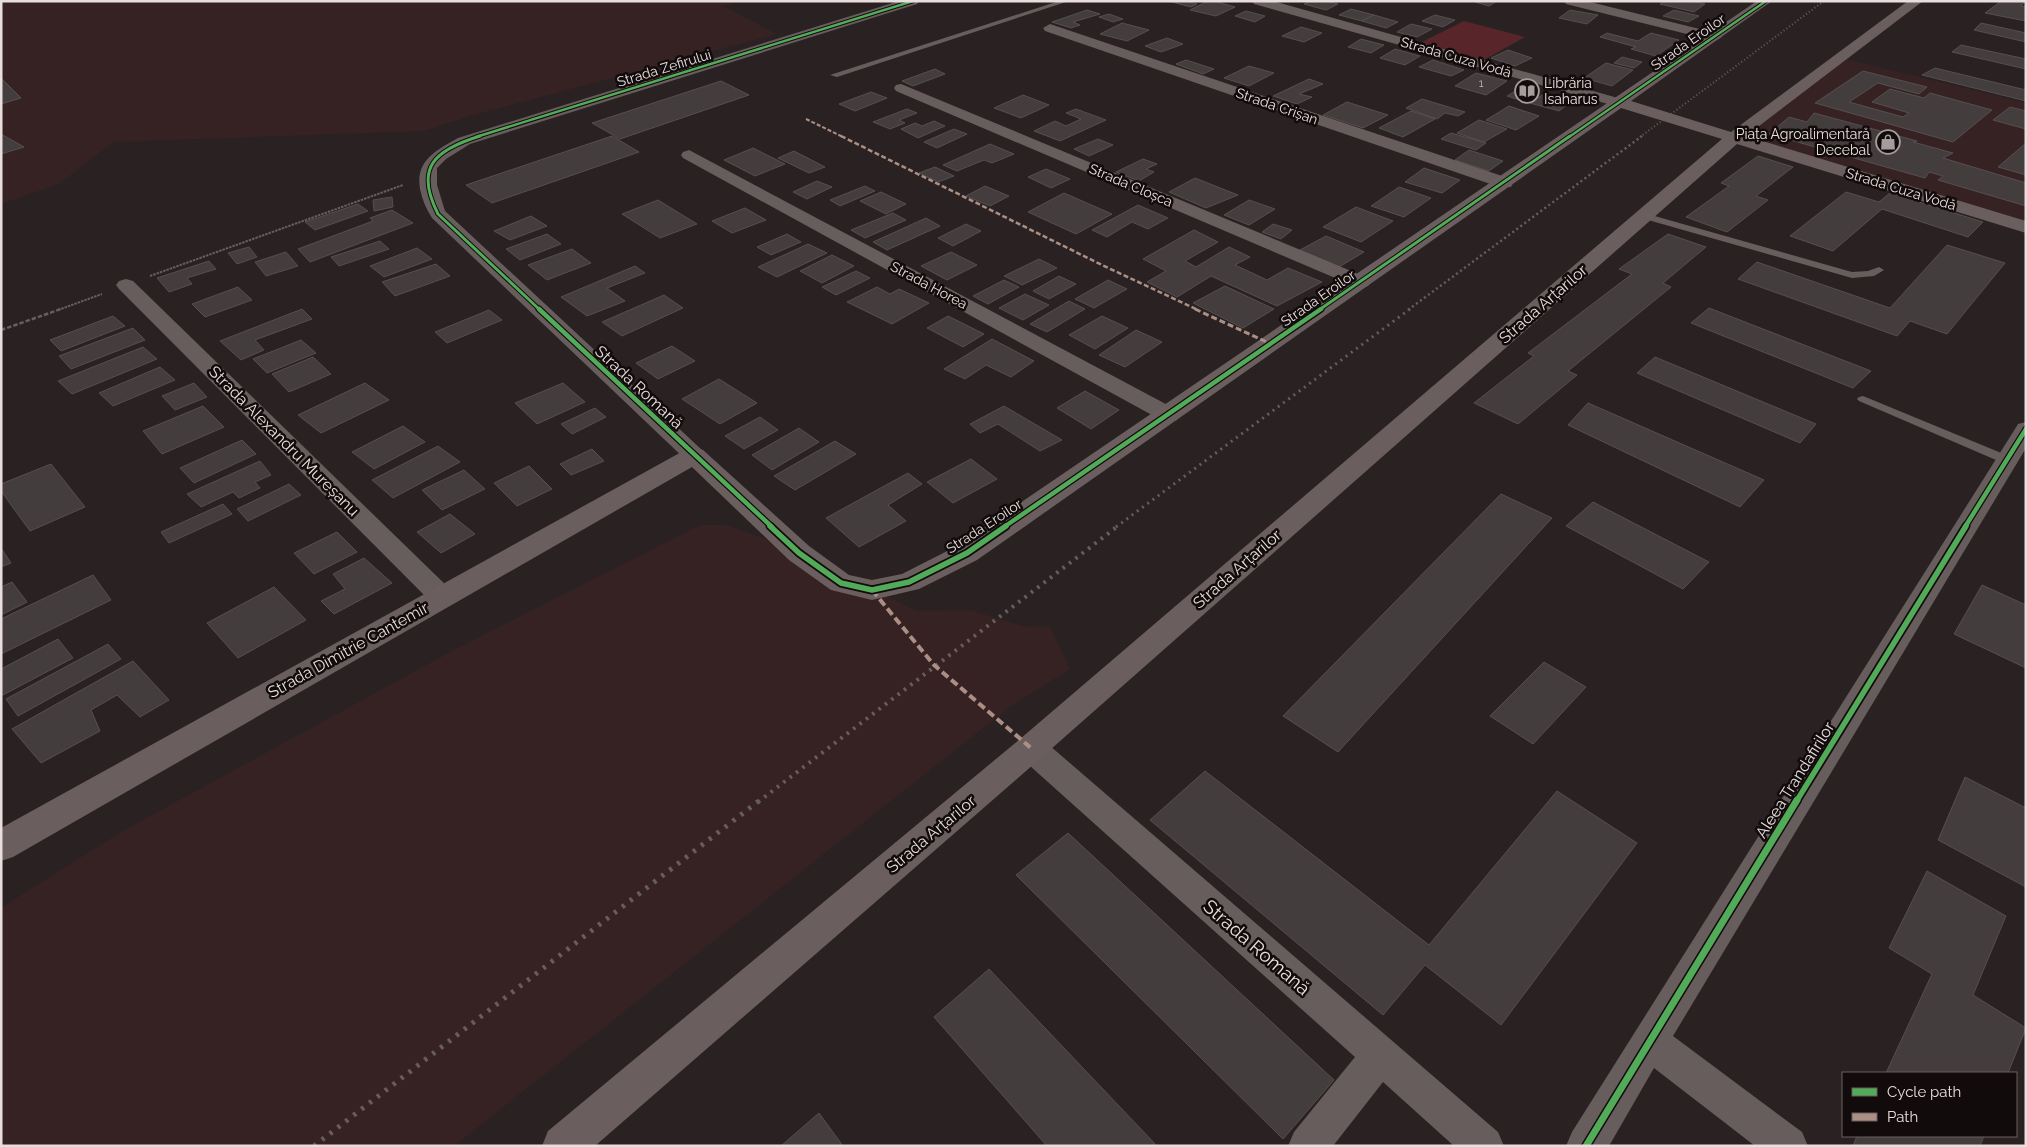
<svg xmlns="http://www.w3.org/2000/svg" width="2027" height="1147" viewBox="0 0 2027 1147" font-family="Raleway,sans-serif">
  <rect width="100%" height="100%" fill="#2a2222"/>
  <g fill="#362223">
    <path d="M1,1H739L723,6L777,34L470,116L423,131L113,142L59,184L1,204Z"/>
    <path d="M1841,58L2026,103V227L1735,137Z"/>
    <path d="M700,525H726L771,541L917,611L970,610L1025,627L1050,626L1070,669L1010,707L454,1146H1V908L121,832L452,651Z"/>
  </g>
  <path fill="#58252a" d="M1464,21L1525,37L1482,61L1420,43Z"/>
  <g fill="#443d3d" stroke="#574f4f">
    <path d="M1168,1H1185L1197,4L1191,7Z"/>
    <path d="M1208,1H1214L1235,7L1216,16L1190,10Z"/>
    <path d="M1310,1H1325L1338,4L1326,10L1304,4Z"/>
    <path d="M1477,1H1497L1489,6L1475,2Z"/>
    <path d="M1664,1H1692L1705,4L1694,12L1660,4Z"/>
    <path d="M1996,1H2026L2021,6L2026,7V21L1985,13L2000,2Z"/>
    <path d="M1351,9L1374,15L1362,21L1339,15Z"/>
    <path d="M1087,10L1100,14L1073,22L1080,25L1071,28L1052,22Z"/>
    <path d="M1570,10L1598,15L1587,24L1559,18Z"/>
    <path d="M1674,10L1699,16L1688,22L1663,16Z"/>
    <path d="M1246,11L1265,16L1255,22L1235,16Z"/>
    <path d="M1109,14L1123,19L1113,22L1099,17Z"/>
    <path d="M1374,15L1398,22L1386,28L1362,21Z"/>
    <path d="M1435,15L1455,20L1443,27L1422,21Z"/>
    <path d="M1122,23L1149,30L1127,41L1100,34Z"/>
    <path d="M1981,23L2026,33V42L1974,30Z"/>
    <path d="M1411,24L1432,29L1417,37L1397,32Z"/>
    <path d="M1301,27L1322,33L1304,42L1282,36Z"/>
    <path d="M1607,33L1638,41L1651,33L1679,40L1656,56L1631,49L1636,47L1600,37Z"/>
    <path d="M1167,38L1183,44L1161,52L1145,46Z"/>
    <path d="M1361,39L1384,45L1371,53L1348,47Z"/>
    <path d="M1961,45L2026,59V69L1952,52Z"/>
    <path d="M1395,49L1420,56L1405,65L1380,58Z"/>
    <path d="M1508,50L1532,58L1515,66L1491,58Z"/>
    <path d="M1622,57L1642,62L1634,68L1614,63Z"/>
    <path d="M1186,60L1214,69L1203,74L1176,64Z"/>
    <path d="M1433,60L1464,70L1451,76L1419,67Z"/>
    <path d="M1606,63L1633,70L1612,86L1584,78Z"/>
    <path d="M1249,66L1274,73L1249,86L1224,78Z"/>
    <path d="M1935,68L2026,90V101L1922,75Z"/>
    <path d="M935,69L945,74L913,86L902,81Z"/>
    <path d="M1863,71L1927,87L1919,94L1878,83L1849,102L1903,117L1909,113L1872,102L1890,89L1924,98L1930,93L1992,110L1953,142L1815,103Z"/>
    <path d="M1476,73L1507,81L1486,95L1455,86Z"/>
    <path d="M1,78L21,98L1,104Z"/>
    <path d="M1309,79L1323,84L1299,94L1312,97L1297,104L1273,96Z"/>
    <path d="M721,81L749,95L620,139L592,123Z"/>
    <path d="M1522,87L1538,91L1523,101L1507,96Z"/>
    <path d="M871,92L887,98L855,111L839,104Z"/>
    <path d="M1544,94L1572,101L1559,111L1530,103Z"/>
    <path d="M1023,95L1049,105L1021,118L994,108Z"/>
    <path d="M1422,99L1465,112L1458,116L1445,113L1437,119L1406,108Z"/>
    <path d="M1347,102L1388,115L1363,128L1323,115Z"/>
    <path d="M1509,106L1539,116L1516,130L1486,120Z"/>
    <path d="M2010,107L2026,111V129L1993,120Z"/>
    <path d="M907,109L917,113L899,120L905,123L890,129L873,122Z"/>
    <path d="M1076,109L1106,120L1060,141L1034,131L1055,121L1066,126L1081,119L1066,113Z"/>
    <path d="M1411,111L1435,119L1403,137L1379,128Z"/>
    <path d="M1814,113L1917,141L1913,142L1953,153L1943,158L2026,183V206L1938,180L1943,176L1929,172L1925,178L1769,134L1789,117L1807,122Z"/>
    <path d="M1479,120L1507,129L1484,142L1457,133Z"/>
    <path d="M934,121L945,126L918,138L901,129L915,123L922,126Z"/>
    <path d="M954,129L967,134L937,148L924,142Z"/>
    <path d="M1451,133L1486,143L1476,150L1441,139Z"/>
    <path d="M1,134L24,147L1,154Z"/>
    <path d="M612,136L639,152L492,203L466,185Z"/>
    <path d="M1098,139L1113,145L1089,156L1074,149Z"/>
    <path d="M2026,143V175L1998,167Z"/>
    <path d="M990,144L1014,154L992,163L984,160L957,171L943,165Z"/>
    <path d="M753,148L785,164L755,176L724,160Z"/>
    <path d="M1469,150L1503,161L1489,171L1455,160Z"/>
    <path d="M794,151L825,167L809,173L778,158Z"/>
    <path d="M1758,156L1793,167L1756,196L1768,200L1727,232L1686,217L1729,186L1721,183Z"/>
    <path d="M1143,159L1157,164L1146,169L1154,172L1139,181L1116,172Z"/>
    <path d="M935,167L954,176L938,182L919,173Z"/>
    <path d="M1424,168L1460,180L1442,193L1405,182Z"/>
    <path d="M1046,169L1070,179L1051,188L1028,177Z"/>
    <path d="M1195,178L1238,195L1206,208L1169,192Z"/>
    <path d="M817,181L832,187L807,199L793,192Z"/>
    <path d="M865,186L875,191L840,206L830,200Z"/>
    <path d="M985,186L1009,196L990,206L966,196Z"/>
    <path d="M1399,187L1431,198L1404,217L1371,206Z"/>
    <path d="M881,192L906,204L886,214L860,201Z"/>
    <path d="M1846,192L1879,202L1890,193L1983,222L1968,237L1882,209L1833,251L1790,236Z"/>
    <path d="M1064,193L1112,214L1076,234L1028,212Z"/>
    <path d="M392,197L393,207L374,211L373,200Z"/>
    <path d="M658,200L697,224L660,238L622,214Z"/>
    <path d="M1249,200L1275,209L1249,225L1224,215Z"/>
    <path d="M358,204L368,211L315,230L305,222Z"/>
    <path d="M1138,205L1168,218L1148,229L1132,222L1107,237L1092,230Z"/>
    <path d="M1356,207L1393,221L1361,242L1323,227Z"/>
    <path d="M745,208L766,220L732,233L712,221Z"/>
    <path d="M392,210L413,223L310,262L298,249L373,221L370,218Z"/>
    <path d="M893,213L906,220L865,238L851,230Z"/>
    <path d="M531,216L547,226L510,240L494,231Z"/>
    <path d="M926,218L940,226L887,250L873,242Z"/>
    <path d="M966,224L981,231L953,246L938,238Z"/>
    <path d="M1273,224L1292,230L1281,239L1262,232Z"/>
    <path d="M1194,230L1218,242L1185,261L1196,267L1229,247L1250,257L1235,265L1267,280L1288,268L1322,282L1277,306L1211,276L1177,297L1147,282L1166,271L1143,259Z"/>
    <path d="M547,234L561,244L520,260L506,249Z"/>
    <path d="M787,234L801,242L771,255L757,247Z"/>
    <path d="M1668,234L1706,247L1663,283L1671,287L1568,371L1577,375L1518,424L1474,403L1534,356L1528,353L1632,274L1619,269Z"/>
    <path d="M1326,236L1364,252L1339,267L1300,250Z"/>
    <path d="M380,241L389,249L339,266L331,257Z"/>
    <path d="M808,244L827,253L777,277L758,267Z"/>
    <path d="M1947,245L2005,263L1947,334L1910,321L1897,336L1738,279L1757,262L1890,308Z"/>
    <path d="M249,247L257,257L237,264L228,253Z"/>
    <path d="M417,248L432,259L384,277L370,266Z"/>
    <path d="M572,249L591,263L547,280L528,265Z"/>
    <path d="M286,252L298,266L266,276L255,262Z"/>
    <path d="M951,252L977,265L947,280L921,266Z"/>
    <path d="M832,255L854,266L822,283L800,271Z"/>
    <path d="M1039,259L1057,268L1022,285L1004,276Z"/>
    <path d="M209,261L216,269L187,278L192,284L169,292L157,278Z"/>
    <path d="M436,264L450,276L395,296L382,282Z"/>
    <path d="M635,266L645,273L607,288L625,301L587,316L561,297Z"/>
    <path d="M856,271L870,278L836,295L822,287Z"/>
    <path d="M1059,276L1076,284L1049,299L1033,291Z"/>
    <path d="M1004,280L1019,287L988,304L973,296Z"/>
    <path d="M1108,280L1127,289L1094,308L1075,299Z"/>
    <path d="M1225,286L1274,309L1243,328L1193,303Z"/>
    <path d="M238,287L252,300L205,317L192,304Z"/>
    <path d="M877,287L890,294L899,289L929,303L892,324L847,302Z"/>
    <path d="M1025,294L1049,305L1023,320L999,308Z"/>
    <path d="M664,295L683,308L622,336L602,322Z"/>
    <path d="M1069,301L1085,309L1047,332L1030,324Z"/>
    <path d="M1709,308L1871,371L1853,388L1691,323Z"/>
    <path d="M302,309L312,319L255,340L264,350L241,360L220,341Z"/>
    <path d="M489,310L502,320L447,343L435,332Z"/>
    <path d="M113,316L125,326L61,351L50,340Z"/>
    <path d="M948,316L984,334L963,347L927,328Z"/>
    <path d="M1102,316L1128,328L1095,349L1069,335Z"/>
    <path d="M133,328L145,340L71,369L59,356Z"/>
    <path d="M1136,330L1162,342L1125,367L1099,355Z"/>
    <path d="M992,339L1034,361L1011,377L986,365L965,379L944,369Z"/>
    <path d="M301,340L316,353L267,373L253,359Z"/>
    <path d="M672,346L695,361L658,379L636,363Z"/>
    <path d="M143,347L157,359L72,394L58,381Z"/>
    <path d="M313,357L331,374L289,392L272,374Z"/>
    <path d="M1655,357L1816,424L1800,443L1637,373Z"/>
    <path d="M160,367L175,380L113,406L99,393Z"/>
    <path d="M719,379L757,403L720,424L682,399Z"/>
    <path d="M194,383L207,397L175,410L162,396Z"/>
    <path d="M365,383L389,400L321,433L298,415Z"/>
    <path d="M563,383L585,402L537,424L515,403Z"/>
    <path d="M1085,391L1119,410L1091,429L1057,408Z"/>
    <path d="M1588,403L1764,480L1740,507L1568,425Z"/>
    <path d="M203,406L224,427L162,454L143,431Z"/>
    <path d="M1004,406L1062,440L1040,451L998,424L980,433L970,424Z"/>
    <path d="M595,408L606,417L572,434L561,424Z"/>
    <path d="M760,417L778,430L744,449L725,436Z"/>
    <path d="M403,426L425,442L374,469L352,452Z"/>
    <path d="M799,428L819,442L772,470L752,455Z"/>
    <path d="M242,440L256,454L194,483L180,468Z"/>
    <path d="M835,441L856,454L795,490L774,476Z"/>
    <path d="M438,446L460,462L393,498L372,480Z"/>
    <path d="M592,449L604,461L571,475L560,464Z"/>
    <path d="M971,459L997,479L953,503L927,482Z"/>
    <path d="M260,461L271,475L255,482L260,488L239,498L233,492L201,507L187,494Z"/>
    <path d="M51,464L85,507L30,531L1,491V484Z"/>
    <path d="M529,466L552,489L517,506L494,483Z"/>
    <path d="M464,470L485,489L442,510L422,490Z"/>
    <path d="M908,473L922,484L888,505L906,521L859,547L826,518Z"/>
    <path d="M289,484L301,495L248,521L237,509Z"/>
    <path d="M1501,494L1552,518L1338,752L1283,716Z"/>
    <path d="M1593,502L1709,562L1683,589L1566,526Z"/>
    <path d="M223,504L232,514L169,543L161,532Z"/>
    <path d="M450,514L475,534L441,553L417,532Z"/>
    <path d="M337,532L357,552L314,574L294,553Z"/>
    <path d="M1,548L11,563L1,567Z"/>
    <path d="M364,558L392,583L334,614L321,601L345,589L333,574Z"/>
    <path d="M93,575L111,600L1,654V619Z"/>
    <path d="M12,582L27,602L1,615V587Z"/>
    <path d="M1982,585L2026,605V668L1954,634Z"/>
    <path d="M274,587L306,620L238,658L207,623Z"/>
    <path d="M58,639L73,658L1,696V669Z"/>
    <path d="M108,644L121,659L18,716L6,699Z"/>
    <path d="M133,661L169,700L140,717L117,695L91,710L100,731L41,763L12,729Z"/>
    <path d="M1544,662L1586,687L1533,744L1490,716Z"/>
    <path d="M1205,771L1429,945L1557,791L1637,843L1501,1025L1425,965L1383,1015L1150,820Z"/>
    <path d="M1965,777L2026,808V887L1938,840Z"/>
    <path d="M1068,833L1334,1080L1283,1139L1016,875Z"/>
    <path d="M1927,871L2006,916L1973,995L2026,1028L2008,1073H1886L1932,974L1889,948Z"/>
    <path d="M989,969L1157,1146H1047L934,1017Z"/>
    <path d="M819,1113L843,1146H781Z"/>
    <path d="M1857,1136H1984L1980,1146H1853Z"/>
  </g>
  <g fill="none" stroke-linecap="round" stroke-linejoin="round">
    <g stroke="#685e5e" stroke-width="2" stroke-dasharray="2.5 1" stroke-linecap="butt">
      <path d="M150,276L403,185"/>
      <path d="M58,310L102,294"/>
    </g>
    <path stroke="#685e5e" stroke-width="2.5" stroke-dasharray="4.5 2" stroke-linecap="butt" d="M1,330L61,309"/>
    <g fill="#685d5d" fill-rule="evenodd">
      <path d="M1059,1H1069L837,77L830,75Z"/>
      <path d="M1644,213L1852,272L1868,271L1879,267L1884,270L1874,276L1852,278L1641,218V214Z"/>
      <path d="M1863,396L2011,457L2013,460L2011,463H2003L1859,401L1857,399L1859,397Z"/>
    </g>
    <g fill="#685d5d" fill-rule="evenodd">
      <path d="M899,1H919L917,4L470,144L446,159L437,168V185L445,211L702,450L706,455L702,460L694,462L686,460L432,218C426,209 422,199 420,189C415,160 437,150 458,138Z"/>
      <path d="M1252,1H1273L1625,100L1627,103L1625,106H1615L1254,4Z"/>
      <path d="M1564,1H1586L1720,34L1722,37L1715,41L1566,4Z"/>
      <path d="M1050,24L1511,179L1513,183L1511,187H1499L1045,31L1043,28Z"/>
      <path d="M901,84L1368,278L1371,282L1368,286L1361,288L1354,286L896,91L894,88L896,85Z"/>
      <path d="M689,150L1177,410L1180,415L1177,420L1169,422L1161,420L683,158L681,155L683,152Z"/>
      <path d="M126,279L133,281L451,590L455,597L451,604L442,607L433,604L119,289L116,285L119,281Z"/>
      <path d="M2026,422V448L1673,1036L1802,1132L1808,1146H1755L1654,1068L1609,1146H1566L1572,1132L2015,429L2018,424Z"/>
      <path d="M1031,736L1042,739L1498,1132L1504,1146H1454L1383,1082L1333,1146H1288L1294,1132L1355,1057L1020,757L1016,748L1020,739Z"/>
    </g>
    <path fill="#6b5e5e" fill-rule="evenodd" d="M1757,1H1772L1631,101L1731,132L1908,1H1923L1746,136L2026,221V233L1737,144L1042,757L595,1146H542L548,1131L1020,739L1722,139L1621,108L977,560L919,589L872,600L831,590L789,560L692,467L13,857L1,861V828L685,450L694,447L703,450L809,546L849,575L872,580L902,574L957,546Z"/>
    <path stroke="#665e5e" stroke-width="2" stroke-dasharray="1 2.5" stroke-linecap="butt" d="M1640,137L1824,1"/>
    <path stroke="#665e5e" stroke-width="2.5" stroke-dasharray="2 3" stroke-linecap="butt" d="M1408,310L1642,136"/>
    <path stroke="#665e5e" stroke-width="3" stroke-dasharray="2 4.5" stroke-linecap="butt" d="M1116,527L1410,309"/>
    <path stroke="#665e5e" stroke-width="4" stroke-dasharray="2.5 5.5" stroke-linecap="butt" d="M758,802L1118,526"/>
    <path stroke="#665e5e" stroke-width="5" stroke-dasharray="3 7" stroke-linecap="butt" d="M314,1146L760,800"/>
    <path stroke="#ac8f84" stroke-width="2" stroke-dasharray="4 2" stroke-linecap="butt" d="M806,119L843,137"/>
    <path stroke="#ac8f84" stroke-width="2.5" stroke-dasharray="5 2.5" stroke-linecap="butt" d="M841,136L1102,265L1198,310"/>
    <path stroke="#ac8f84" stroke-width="3" stroke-dasharray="6 3" stroke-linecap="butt" d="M1195,309L1271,344"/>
    <path stroke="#ac8f84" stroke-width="4" stroke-dasharray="8 4" stroke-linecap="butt" d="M872,590L934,665L1031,748"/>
    <g stroke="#120b0b" stroke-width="4.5">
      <g id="cycleway-far4">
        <path d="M476,137L913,1"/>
        <path d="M1569,137L1766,1"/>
      </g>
    </g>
    <g stroke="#120b0b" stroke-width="5">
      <g id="cycleway-far3">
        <path d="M480,136C435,150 414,167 438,214L540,310"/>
        <path d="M1319,310L1570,136"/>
      </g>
    </g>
    <g stroke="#120b0b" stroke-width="7">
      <g id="cycleway-far2">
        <path d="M539,309L772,527"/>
        <path d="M1004,527L1321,309"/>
        <path d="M1965,527L2026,429"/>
      </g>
    </g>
    <g stroke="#120b0b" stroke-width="9">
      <g id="cycleway-far1">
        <path d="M770,526L799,553L841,583L872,590L909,582L967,553L1006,526"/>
        <path d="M1796,802L1966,526"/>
      </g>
    </g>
    <g stroke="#120b0b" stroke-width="10">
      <path id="cycleway" d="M1586,1146L1797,800"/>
    </g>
    <use href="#cycleway-far4" stroke="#51ab58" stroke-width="2.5"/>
    <use href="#cycleway-far3" stroke="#51ab58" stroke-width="3"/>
    <use href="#cycleway-far2" stroke="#51ab58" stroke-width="4.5"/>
    <use href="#cycleway-far1" stroke="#51ab58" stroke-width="5.5"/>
    <use href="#cycleway" stroke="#51ab58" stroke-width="7"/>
  </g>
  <defs>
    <g id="library-ring" transform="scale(1.25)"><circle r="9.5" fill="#120b0b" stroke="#a69c9c" stroke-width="1.5"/><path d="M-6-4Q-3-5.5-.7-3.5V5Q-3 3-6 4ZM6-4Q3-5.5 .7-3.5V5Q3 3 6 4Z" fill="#a69c9c"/></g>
    <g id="shop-ring" transform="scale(1.25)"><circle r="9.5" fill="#120b0b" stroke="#a69c9c" stroke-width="1.5"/><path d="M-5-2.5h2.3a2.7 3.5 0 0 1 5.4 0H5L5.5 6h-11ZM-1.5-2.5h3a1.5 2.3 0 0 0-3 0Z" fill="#a69c9c"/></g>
  </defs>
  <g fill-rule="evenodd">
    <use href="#library-ring" x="1527" y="91"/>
    <use href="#shop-ring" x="1888" y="142"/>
  </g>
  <g text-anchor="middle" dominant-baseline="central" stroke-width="5" stroke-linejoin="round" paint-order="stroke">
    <g font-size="11" fill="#c0b6b6">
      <text x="1481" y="83">1</text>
    </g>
    <g font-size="14" fill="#e9dede" stroke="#120b0b">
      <text transform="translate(1688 42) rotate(-35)">Strada Eroilor</text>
      <text transform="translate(1456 57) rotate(16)">Strada Cuza Vodă</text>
      <text transform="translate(664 68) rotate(-17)">Strada Zefirului</text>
      <text transform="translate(1277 106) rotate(19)">Strada Crișan</text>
      <text transform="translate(1131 185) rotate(23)">Strada Cloșca</text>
      <text transform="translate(1901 189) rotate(17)">Strada Cuza Vodă</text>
      <text transform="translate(929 285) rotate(28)">Strada Horea</text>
      <text transform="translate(1318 298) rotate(-35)">Strada Eroilor</text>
      <text transform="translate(984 526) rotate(-33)">Strada Eroilor</text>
    </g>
    <g font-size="14" fill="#e9dede" stroke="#120b0b" text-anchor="start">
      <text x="1544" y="83">Librăria<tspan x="1544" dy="16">Isaharus</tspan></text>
      <text x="1870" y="134" text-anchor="end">Piața Agroalimentară<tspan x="1870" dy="16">Decebal</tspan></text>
    </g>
    <g font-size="16" fill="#e9dede" stroke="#120b0b">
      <text transform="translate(1543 304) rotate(-41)">Strada Arțarilor</text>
      <text transform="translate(639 387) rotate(43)">Strada Romană</text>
      <text transform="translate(284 441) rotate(45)">Strada Alexandru Mureșanu</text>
      <text transform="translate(1237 569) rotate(-41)">Strada Arțarilor</text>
      <text transform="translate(348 650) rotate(-29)">Strada Dimitrie Cantemir</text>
      <text transform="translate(1795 780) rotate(-58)">Aleea Trandafirilor</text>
      <text transform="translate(931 834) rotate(-40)">Strada Arțarilor</text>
    </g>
    <g font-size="19" fill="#e9dede" stroke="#120b0b">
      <text transform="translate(1257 947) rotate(41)">Strada Romană</text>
    </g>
  </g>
  <rect width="2027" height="1147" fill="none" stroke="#e9dede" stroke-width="5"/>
  <rect x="1842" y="1072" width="175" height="65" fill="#120b0b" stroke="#685f5f"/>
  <rect x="1852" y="1088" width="25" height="8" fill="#51ab58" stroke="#685f5f"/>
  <text x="1887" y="1097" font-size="15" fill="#e9dede">Cycle path</text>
  <rect x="1852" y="1113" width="25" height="8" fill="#ac8f84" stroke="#685f5f"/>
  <text x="1887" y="1122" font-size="15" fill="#e9dede">Path</text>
</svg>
